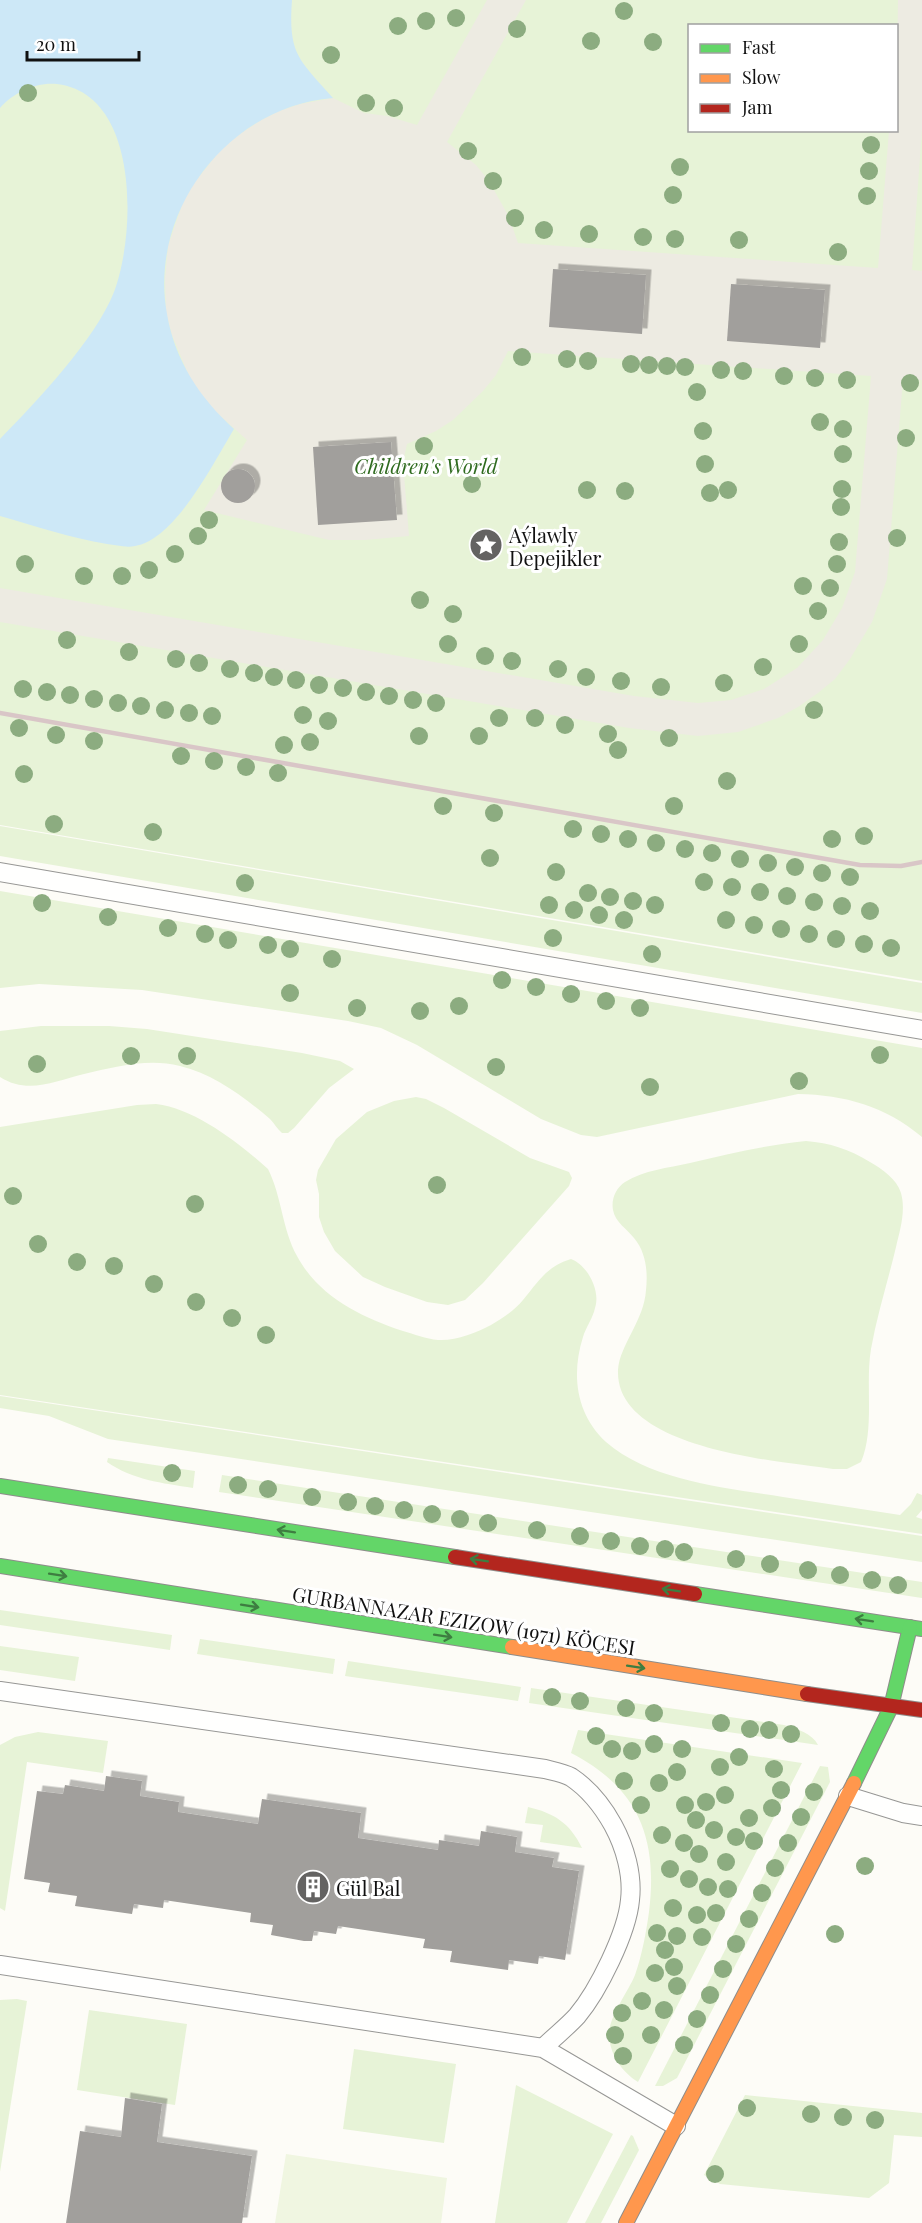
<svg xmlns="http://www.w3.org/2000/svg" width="922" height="2223" viewBox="0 0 922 2223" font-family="'Playfair Display',serif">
  <defs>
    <filter id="shadow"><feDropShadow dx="5.5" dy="-5.5" stdDeviation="0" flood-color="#0004"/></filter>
  </defs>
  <rect width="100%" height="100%" fill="#fdfcf7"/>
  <g fill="#e7f3d7" fill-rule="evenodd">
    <path d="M0,0H922V981L0,825ZM690,26H896V130H690Z"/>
    <path d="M0,826L922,983V1013L0,856Z"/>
    <path d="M0,891L922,1048V1137C885,1106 845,1095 798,1094L597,1137L581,1135L541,1119L417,1045L381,1028L348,1021L142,990L39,984L0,988Z"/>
    <path d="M41,1026H109L147,1029L302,1053L340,1061L354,1069L329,1088L294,1128L288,1133H282C277,1129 275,1124 270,1119C244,1097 214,1074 180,1066C148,1058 115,1067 84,1074C55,1081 28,1095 0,1077V1031Z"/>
    <path d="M416,1097L426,1099L444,1108L530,1158L569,1172L572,1178L569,1186L483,1283L465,1300L448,1305L427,1302L385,1287L363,1277L335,1251L324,1232L319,1217V1194L316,1180L318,1170L336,1139L367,1112L394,1101Z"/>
    <path d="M156,1104C196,1109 239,1143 268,1169C282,1197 282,1229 297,1256C319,1297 361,1317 403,1331C414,1334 426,1339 438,1340C456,1341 476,1333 491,1325C503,1318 515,1310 523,1300C538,1282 547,1266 571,1259C587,1265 601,1290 595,1308C593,1318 586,1327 583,1337C571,1375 576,1414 606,1442C651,1481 726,1488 783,1497C822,1503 861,1509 900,1515L911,1504L917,1493L922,1495V1510L916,1517L922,1519V1534L0,1395V1127L137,1105Z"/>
    <path d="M806,1141C830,1143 849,1149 870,1162C882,1169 897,1179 901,1193C906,1211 900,1230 896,1247C888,1281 877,1315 871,1349C865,1385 875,1429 861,1462L847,1469H833C778,1461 615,1449 618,1370C620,1344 644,1321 646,1290C648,1272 646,1252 634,1238C627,1229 615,1222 613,1210C611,1199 616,1188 625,1182C644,1170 668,1168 690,1163C728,1154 766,1145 806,1141Z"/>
    <path d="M0,1396L922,1536V1562L108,1439L49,1416L0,1408Z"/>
    <path d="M108,1458L195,1471L193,1488C162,1483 133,1480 107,1462Z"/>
    <path d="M222,1475L922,1582V1598L219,1492Z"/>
    <path d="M0,1610L172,1635L170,1650L0,1625Z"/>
    <path d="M200,1639L335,1659L333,1674L197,1654Z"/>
    <path d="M0,1646L79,1657L75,1681L0,1670Z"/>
    <path d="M348,1661L521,1687L518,1701L345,1676Z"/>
    <path d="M531,1688L784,1725C797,1729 812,1733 818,1745L529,1703Z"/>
    <path d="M578,1730L802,1763L638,2082C622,2072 609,2054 609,2033C610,2015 628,1992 635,1975C642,1955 646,1933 649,1912C658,1839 639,1788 571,1753Z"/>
    <path d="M38,1732L108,1741L103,1773L27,1762L5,1911L0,1908V1745L15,1737Z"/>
    <path d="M820,1766L828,1767L830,1782L677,2078L663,2086H655Z"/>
    <path d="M528,1807C554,1813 570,1823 582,1848L540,1842L543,1825L525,1823Z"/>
    <path d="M17,1999L27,2001L0,2172V2000Z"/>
    <path d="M89,2010L187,2024L175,2105L77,2090Z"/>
    <path d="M354,2049L456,2064L444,2143L343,2129Z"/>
    <path d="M516,2085L613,2134L567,2223H495Z"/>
    <path d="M745,2095L922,2113V2137L894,2135L889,2183L869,2198L720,2184L704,2175Z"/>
    <path d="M631,2135L633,2136L639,2150L601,2223H585Z"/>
  </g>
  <path fill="#f0f6e1" d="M286,2154L447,2178L441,2223H275Z"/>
  <path fill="#edebe2" d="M487,0H526L447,142L476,165L489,181L509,217L518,243L878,268L889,131L896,130L898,0H922V129L912,270L922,271V380L903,379L887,579L872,622L850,659L835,679L818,693L798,707L778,718L738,732L698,736L629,728L0,622V588L634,696L698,703L731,700L764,689L797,668L823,640L842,608L855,572L871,376L508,351L496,375L483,391L453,420L436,431L407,444L403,462L409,536L365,540H329L204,510L247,440L216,412L201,395L189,376L172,335L166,313L165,279L168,246L183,202L194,183L222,148L240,134L261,120L279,111L300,104L333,98L364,113L387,116L417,125Z"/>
  <path fill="#cde8f7" d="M0,0H292C288,55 299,59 333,98C229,106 148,211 167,314C175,361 200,398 234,429C214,462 175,540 135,546C126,548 116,545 107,544C71,538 35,526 0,516V439C37,401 95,340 114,292C136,234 140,94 57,84C36,82 14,92 0,108Z"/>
  <g fill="#a19f9c" filter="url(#shadow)">
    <path d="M553,269L646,275L642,334L549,327Z"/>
    <path d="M731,284L825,290L820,348L727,341Z"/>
    <path d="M391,442L397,520L318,525L313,447Z"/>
    <circle cx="238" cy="486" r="17"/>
    <path d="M106,1776L142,1781L140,1796L179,1802L178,1812L258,1824L262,1799L361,1813L358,1838L438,1850L439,1840L479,1846L481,1831L517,1837L515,1852L554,1858L552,1867L579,1871L565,1960L539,1956L538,1964L509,1960L508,1970L450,1962L452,1951L423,1948L425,1939L338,1926L336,1934L314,1931L312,1941H304L271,1935L273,1925L250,1922L251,1913L164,1900L163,1908L134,1904L132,1914L75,1906L77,1896L48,1892L50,1883L24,1879L37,1791L63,1794L65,1785L104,1791Z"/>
    <path d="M125,2098L162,2104L157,2142L252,2156L242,2223H66L80,2131L121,2137Z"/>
  </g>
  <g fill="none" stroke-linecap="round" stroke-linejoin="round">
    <g stroke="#979795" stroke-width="20">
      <g id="lane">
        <path d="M0,872L922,1030"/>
        <path d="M0,1691L545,1769C553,1771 564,1773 571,1777C589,1789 603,1807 613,1825C625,1847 633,1875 630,1900C627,1933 598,1991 577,2016C567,2027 554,2037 543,2048"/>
        <path d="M848,1796L903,1813L922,1816"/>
        <path d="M0,1965L543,2048L676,2126"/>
      </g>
    </g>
    <g stroke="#8e8d8b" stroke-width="16">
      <g id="fast">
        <path d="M0,1486L455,1557"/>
        <path d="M0,1566L512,1647"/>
        <path d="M695,1594L922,1629"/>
        <path d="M854,1783L891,1707L910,1627"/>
      </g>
    </g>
    <g stroke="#8e8d8b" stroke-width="16">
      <g id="slow">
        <path d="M512,1647L807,1694"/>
        <path d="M626,2223L854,1783"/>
      </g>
    </g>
    <g stroke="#8e8d8b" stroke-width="16">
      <g id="jam">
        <path d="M455,1557L695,1594"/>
        <path d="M807,1694L922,1710"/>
      </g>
    </g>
    <use href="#lane" stroke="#fffffe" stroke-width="18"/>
    <use href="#fast" stroke="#63d668" stroke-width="14"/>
    <use href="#slow" stroke="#ff974d" stroke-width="14"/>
    <use href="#jam" stroke="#b3261e" stroke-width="14"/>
    <path stroke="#d9c6c7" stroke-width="4.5" d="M0,713L860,865L901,866L922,862"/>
  </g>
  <g fill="#8cac80">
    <circle cx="624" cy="11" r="9"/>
    <circle cx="456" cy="18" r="9"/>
    <circle cx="426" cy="21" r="9"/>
    <circle cx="398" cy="26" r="9"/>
    <circle cx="517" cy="29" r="9"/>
    <circle cx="591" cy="41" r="9"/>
    <circle cx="653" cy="42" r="9"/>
    <circle cx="331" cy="55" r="9"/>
    <circle cx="28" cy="93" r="9"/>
    <circle cx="366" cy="103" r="9"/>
    <circle cx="394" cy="108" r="9"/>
    <circle cx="871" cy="145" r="9"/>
    <circle cx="468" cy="151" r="9"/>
    <circle cx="680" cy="167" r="9"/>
    <circle cx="869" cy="171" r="9"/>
    <circle cx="493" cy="181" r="9"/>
    <circle cx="673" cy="195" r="9"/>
    <circle cx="867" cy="196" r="9"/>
    <circle cx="515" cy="218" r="9"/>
    <circle cx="544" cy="230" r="9"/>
    <circle cx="589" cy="234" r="9"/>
    <circle cx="643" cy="237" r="9"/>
    <circle cx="675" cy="239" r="9"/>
    <circle cx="739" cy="240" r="9"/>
    <circle cx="838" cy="252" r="9"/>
    <circle cx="522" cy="357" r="9"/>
    <circle cx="567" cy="359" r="9"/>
    <circle cx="588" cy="361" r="9"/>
    <circle cx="631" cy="364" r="9"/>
    <circle cx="649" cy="365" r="9"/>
    <circle cx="667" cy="366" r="9"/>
    <circle cx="685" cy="367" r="9"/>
    <circle cx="721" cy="370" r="9"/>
    <circle cx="743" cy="371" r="9"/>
    <circle cx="784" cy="376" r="9"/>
    <circle cx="815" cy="378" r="9"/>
    <circle cx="847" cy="380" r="9"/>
    <circle cx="910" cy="383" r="9"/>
    <circle cx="697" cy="392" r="9"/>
    <circle cx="820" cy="422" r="9"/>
    <circle cx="843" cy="429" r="9"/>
    <circle cx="703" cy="431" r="9"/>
    <circle cx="906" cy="438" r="9"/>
    <circle cx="424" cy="446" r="9"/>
    <circle cx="843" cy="454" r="9"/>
    <circle cx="705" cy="464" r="9"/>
    <circle cx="472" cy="484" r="9"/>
    <circle cx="842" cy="489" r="9"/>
    <circle cx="587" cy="490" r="9"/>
    <circle cx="728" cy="490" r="9"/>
    <circle cx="625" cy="491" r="9"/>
    <circle cx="710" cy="493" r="9"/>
    <circle cx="841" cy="507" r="9"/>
    <circle cx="209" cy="520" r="9"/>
    <circle cx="198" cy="536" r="9"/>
    <circle cx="897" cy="538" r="9"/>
    <circle cx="839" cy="542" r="9"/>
    <circle cx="175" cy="554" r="9"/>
    <circle cx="25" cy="564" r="9"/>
    <circle cx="837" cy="564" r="9"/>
    <circle cx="149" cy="570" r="9"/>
    <circle cx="84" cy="576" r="9"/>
    <circle cx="122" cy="576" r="9"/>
    <circle cx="803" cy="586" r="9"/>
    <circle cx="830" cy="588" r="9"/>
    <circle cx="420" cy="600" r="9"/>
    <circle cx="818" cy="611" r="9"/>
    <circle cx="453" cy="614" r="9"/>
    <circle cx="67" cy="640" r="9"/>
    <circle cx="448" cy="644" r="9"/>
    <circle cx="799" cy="644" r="9"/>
    <circle cx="129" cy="652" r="9"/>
    <circle cx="485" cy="656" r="9"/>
    <circle cx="176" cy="659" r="9"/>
    <circle cx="512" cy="661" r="9"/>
    <circle cx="199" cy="663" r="9"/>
    <circle cx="763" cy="667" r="9"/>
    <circle cx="230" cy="669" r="9"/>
    <circle cx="558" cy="669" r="9"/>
    <circle cx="254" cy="673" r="9"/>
    <circle cx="274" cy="677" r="9"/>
    <circle cx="586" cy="677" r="9"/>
    <circle cx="296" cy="680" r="9"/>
    <circle cx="621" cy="681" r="9"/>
    <circle cx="724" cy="683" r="9"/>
    <circle cx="319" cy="685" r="9"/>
    <circle cx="661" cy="687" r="9"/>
    <circle cx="343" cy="688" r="9"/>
    <circle cx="23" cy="689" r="9"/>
    <circle cx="47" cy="692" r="9"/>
    <circle cx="366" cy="692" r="9"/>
    <circle cx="70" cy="695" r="9"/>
    <circle cx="389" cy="696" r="9"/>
    <circle cx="94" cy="699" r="9"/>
    <circle cx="413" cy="700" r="9"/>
    <circle cx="118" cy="703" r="9"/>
    <circle cx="436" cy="703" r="9"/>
    <circle cx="141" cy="706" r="9"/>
    <circle cx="165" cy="710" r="9"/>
    <circle cx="814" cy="710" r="9"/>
    <circle cx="189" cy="713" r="9"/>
    <circle cx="303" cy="715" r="9"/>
    <circle cx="212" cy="716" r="9"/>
    <circle cx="499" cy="718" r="9"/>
    <circle cx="535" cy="718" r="9"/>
    <circle cx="328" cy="721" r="9"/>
    <circle cx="565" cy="725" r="9"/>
    <circle cx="19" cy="728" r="9"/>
    <circle cx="608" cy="734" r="9"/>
    <circle cx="56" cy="735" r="9"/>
    <circle cx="419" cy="736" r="9"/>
    <circle cx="479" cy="736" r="9"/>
    <circle cx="669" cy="738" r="9"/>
    <circle cx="94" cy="741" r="9"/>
    <circle cx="310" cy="742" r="9"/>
    <circle cx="284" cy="745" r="9"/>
    <circle cx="618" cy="750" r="9"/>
    <circle cx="181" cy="756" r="9"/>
    <circle cx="214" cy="761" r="9"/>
    <circle cx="246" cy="767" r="9"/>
    <circle cx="278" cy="773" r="9"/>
    <circle cx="24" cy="774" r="9"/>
    <circle cx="727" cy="781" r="9"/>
    <circle cx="443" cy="806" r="9"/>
    <circle cx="674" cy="806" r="9"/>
    <circle cx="494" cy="813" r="9"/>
    <circle cx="54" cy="824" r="9"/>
    <circle cx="573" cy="829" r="9"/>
    <circle cx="153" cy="832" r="9"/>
    <circle cx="601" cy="834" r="9"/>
    <circle cx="864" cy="836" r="9"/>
    <circle cx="628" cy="839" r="9"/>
    <circle cx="832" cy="839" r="9"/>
    <circle cx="656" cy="843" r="9"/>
    <circle cx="685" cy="849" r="9"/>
    <circle cx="712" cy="853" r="9"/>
    <circle cx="490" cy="858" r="9"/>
    <circle cx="740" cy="859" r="9"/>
    <circle cx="768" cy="863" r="9"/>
    <circle cx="795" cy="867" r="9"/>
    <circle cx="556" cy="872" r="9"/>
    <circle cx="822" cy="873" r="9"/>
    <circle cx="850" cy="877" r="9"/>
    <circle cx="704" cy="882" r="9"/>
    <circle cx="245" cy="883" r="9"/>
    <circle cx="732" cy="887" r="9"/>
    <circle cx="760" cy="892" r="9"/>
    <circle cx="588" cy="893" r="9"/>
    <circle cx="787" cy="896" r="9"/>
    <circle cx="610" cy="897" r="9"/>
    <circle cx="633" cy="901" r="9"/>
    <circle cx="814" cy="902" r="9"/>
    <circle cx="42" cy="903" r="9"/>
    <circle cx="549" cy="905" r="9"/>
    <circle cx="655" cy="905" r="9"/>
    <circle cx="842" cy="906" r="9"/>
    <circle cx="574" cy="910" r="9"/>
    <circle cx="870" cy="911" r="9"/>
    <circle cx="599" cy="915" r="9"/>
    <circle cx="108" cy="917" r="9"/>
    <circle cx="624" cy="920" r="9"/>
    <circle cx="726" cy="920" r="9"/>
    <circle cx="754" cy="925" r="9"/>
    <circle cx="168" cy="928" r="9"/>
    <circle cx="781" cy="929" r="9"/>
    <circle cx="205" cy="934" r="9"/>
    <circle cx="809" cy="934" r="9"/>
    <circle cx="553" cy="938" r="9"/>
    <circle cx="836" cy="939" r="9"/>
    <circle cx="228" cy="940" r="9"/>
    <circle cx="864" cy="944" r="9"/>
    <circle cx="268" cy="945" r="9"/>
    <circle cx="891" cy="948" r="9"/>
    <circle cx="290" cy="949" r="9"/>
    <circle cx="652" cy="954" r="9"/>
    <circle cx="332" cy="959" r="9"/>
    <circle cx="502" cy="980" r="9"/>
    <circle cx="536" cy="987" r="9"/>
    <circle cx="290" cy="993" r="9"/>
    <circle cx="571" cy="994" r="9"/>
    <circle cx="606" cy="1001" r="9"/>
    <circle cx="459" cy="1006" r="9"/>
    <circle cx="357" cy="1008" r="9"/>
    <circle cx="640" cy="1008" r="9"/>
    <circle cx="420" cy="1011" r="9"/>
    <circle cx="880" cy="1055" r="9"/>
    <circle cx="131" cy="1056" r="9"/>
    <circle cx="187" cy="1056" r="9"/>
    <circle cx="37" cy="1064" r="9"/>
    <circle cx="496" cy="1067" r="9"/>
    <circle cx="799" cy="1081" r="9"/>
    <circle cx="650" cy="1087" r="9"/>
    <circle cx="437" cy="1185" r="9"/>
    <circle cx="13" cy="1196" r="9"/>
    <circle cx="195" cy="1204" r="9"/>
    <circle cx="38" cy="1244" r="9"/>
    <circle cx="77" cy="1262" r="9"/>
    <circle cx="114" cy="1266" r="9"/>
    <circle cx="154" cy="1284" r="9"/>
    <circle cx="196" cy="1302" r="9"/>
    <circle cx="232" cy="1318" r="9"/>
    <circle cx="266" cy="1335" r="9"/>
    <circle cx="172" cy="1473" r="9"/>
    <circle cx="238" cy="1485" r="9"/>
    <circle cx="268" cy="1489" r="9"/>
    <circle cx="312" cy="1497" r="9"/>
    <circle cx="348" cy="1502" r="9"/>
    <circle cx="375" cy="1506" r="9"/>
    <circle cx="404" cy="1510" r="9"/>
    <circle cx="432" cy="1514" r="9"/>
    <circle cx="460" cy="1519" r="9"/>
    <circle cx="488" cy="1523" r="9"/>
    <circle cx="537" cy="1530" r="9"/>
    <circle cx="580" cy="1536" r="9"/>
    <circle cx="611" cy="1541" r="9"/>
    <circle cx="640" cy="1546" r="9"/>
    <circle cx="665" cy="1549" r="9"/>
    <circle cx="684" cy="1552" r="9"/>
    <circle cx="736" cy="1559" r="9"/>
    <circle cx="770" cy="1564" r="9"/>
    <circle cx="808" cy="1570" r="9"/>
    <circle cx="840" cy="1575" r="9"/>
    <circle cx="872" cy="1580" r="9"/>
    <circle cx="898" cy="1585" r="9"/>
    <circle cx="552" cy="1697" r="9"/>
    <circle cx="580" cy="1701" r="9"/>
    <circle cx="626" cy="1708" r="9"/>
    <circle cx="654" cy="1713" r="9"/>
    <circle cx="721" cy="1723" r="9"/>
    <circle cx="750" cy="1729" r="9"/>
    <circle cx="769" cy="1730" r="9"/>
    <circle cx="791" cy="1734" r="9"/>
    <circle cx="596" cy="1736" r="9"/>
    <circle cx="654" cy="1744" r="9"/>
    <circle cx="612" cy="1749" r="9"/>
    <circle cx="682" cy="1749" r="9"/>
    <circle cx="632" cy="1751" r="9"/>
    <circle cx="739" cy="1757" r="9"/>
    <circle cx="720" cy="1767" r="9"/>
    <circle cx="774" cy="1769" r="9"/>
    <circle cx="677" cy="1772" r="9"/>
    <circle cx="624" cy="1781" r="9"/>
    <circle cx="659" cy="1783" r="9"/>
    <circle cx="781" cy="1790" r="9"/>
    <circle cx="814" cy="1792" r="9"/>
    <circle cx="725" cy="1795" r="9"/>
    <circle cx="706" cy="1802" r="9"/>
    <circle cx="641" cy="1805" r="9"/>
    <circle cx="685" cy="1805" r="9"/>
    <circle cx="772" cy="1808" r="9"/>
    <circle cx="801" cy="1817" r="9"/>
    <circle cx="749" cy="1818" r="9"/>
    <circle cx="696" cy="1820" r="9"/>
    <circle cx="714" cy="1830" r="9"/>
    <circle cx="662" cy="1835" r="9"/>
    <circle cx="736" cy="1837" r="9"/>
    <circle cx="754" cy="1841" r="9"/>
    <circle cx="684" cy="1843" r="9"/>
    <circle cx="788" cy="1843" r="9"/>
    <circle cx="699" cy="1854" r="9"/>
    <circle cx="726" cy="1862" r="9"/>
    <circle cx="865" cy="1866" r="9"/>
    <circle cx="775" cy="1868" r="9"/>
    <circle cx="670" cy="1869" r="9"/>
    <circle cx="689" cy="1879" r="9"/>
    <circle cx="708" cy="1887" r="9"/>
    <circle cx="728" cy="1889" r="9"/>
    <circle cx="762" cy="1893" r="9"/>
    <circle cx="673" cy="1908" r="9"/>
    <circle cx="716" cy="1913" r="9"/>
    <circle cx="697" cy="1915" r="9"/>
    <circle cx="749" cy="1919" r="9"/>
    <circle cx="657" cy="1933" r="9"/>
    <circle cx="835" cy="1934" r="9"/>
    <circle cx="677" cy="1936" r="9"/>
    <circle cx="702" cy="1937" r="9"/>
    <circle cx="736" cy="1944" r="9"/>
    <circle cx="665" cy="1950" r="9"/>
    <circle cx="674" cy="1967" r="9"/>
    <circle cx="723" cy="1969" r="9"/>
    <circle cx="655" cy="1973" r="9"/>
    <circle cx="677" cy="1986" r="9"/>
    <circle cx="710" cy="1995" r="9"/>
    <circle cx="642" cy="2001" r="9"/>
    <circle cx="664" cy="2010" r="9"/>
    <circle cx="622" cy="2013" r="9"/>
    <circle cx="697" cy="2019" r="9"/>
    <circle cx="615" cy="2035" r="9"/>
    <circle cx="651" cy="2035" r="9"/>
    <circle cx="684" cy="2045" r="9"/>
    <circle cx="623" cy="2056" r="9"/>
    <circle cx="747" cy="2108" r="9"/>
    <circle cx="811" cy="2114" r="9"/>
    <circle cx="843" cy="2117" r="9"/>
    <circle cx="875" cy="2120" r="9"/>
    <circle cx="715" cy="2174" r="9"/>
  </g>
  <defs><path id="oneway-shaft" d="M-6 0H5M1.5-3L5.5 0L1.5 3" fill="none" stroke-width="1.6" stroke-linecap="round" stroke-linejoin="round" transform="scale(1.5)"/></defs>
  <g stroke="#3e7d41">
    <use href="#oneway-shaft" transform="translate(286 1531) rotate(-171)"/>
    <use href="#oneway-shaft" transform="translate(479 1560) rotate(-171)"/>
    <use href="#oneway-shaft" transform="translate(58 1575) rotate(9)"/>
    <use href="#oneway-shaft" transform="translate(671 1590) rotate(-171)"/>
    <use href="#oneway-shaft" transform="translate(250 1606) rotate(9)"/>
    <use href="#oneway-shaft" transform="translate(864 1620) rotate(-171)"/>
    <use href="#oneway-shaft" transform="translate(443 1636) rotate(9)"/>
    <use href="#oneway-shaft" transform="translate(636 1667) rotate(9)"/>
  </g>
  <defs>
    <g id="sight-disc" transform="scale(1.725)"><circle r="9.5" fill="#646362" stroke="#fff"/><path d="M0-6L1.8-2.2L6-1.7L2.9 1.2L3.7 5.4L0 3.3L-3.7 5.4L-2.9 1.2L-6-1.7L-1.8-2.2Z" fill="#fff"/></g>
    <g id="building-disc" transform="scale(1.725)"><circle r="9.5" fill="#646362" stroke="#fff"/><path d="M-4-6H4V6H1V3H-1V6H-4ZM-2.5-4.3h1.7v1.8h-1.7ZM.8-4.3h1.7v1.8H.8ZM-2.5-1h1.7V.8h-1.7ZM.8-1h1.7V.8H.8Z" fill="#fff"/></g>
  </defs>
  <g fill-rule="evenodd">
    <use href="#sight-disc" x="486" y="545"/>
    <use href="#building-disc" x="313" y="1887"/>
  </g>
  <g text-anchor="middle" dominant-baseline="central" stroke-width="6" stroke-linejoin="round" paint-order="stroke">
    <g font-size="20" font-style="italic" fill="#2f6b1f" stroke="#fff">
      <text x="426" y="465">Children's World</text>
    </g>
    <g font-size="20" fill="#111" stroke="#fff" text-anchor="start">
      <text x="509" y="534">Aýlawly<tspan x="509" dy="23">Depejikler</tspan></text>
      <text x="336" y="1887">Gül Bal</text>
    </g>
    <g font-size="20" fill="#111" stroke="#fff">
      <text transform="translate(464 1620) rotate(9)">GURBANNAZAR EZIZOW (1971) KÖÇESI</text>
    </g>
  </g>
  <rect x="688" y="24" width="210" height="108" fill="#ffffff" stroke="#a0a0a0" stroke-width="1.5"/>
  <rect x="700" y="44" width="30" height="9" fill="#63d668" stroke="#a0a0a0" stroke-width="1.5"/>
  <text x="742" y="54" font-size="18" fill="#111111">Fast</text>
  <rect x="700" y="74" width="30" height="9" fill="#ff974d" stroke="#a0a0a0" stroke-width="1.5"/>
  <text x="742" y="84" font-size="18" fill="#111111">Slow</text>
  <rect x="700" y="104" width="30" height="9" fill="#b3261e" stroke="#a0a0a0" stroke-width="1.5"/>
  <text x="742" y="114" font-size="18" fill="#111111">Jam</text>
  <path d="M27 51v9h112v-9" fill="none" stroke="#111111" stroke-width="3"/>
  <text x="36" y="51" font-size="18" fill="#111111" stroke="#ffffff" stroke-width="4.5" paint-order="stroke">20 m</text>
</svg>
